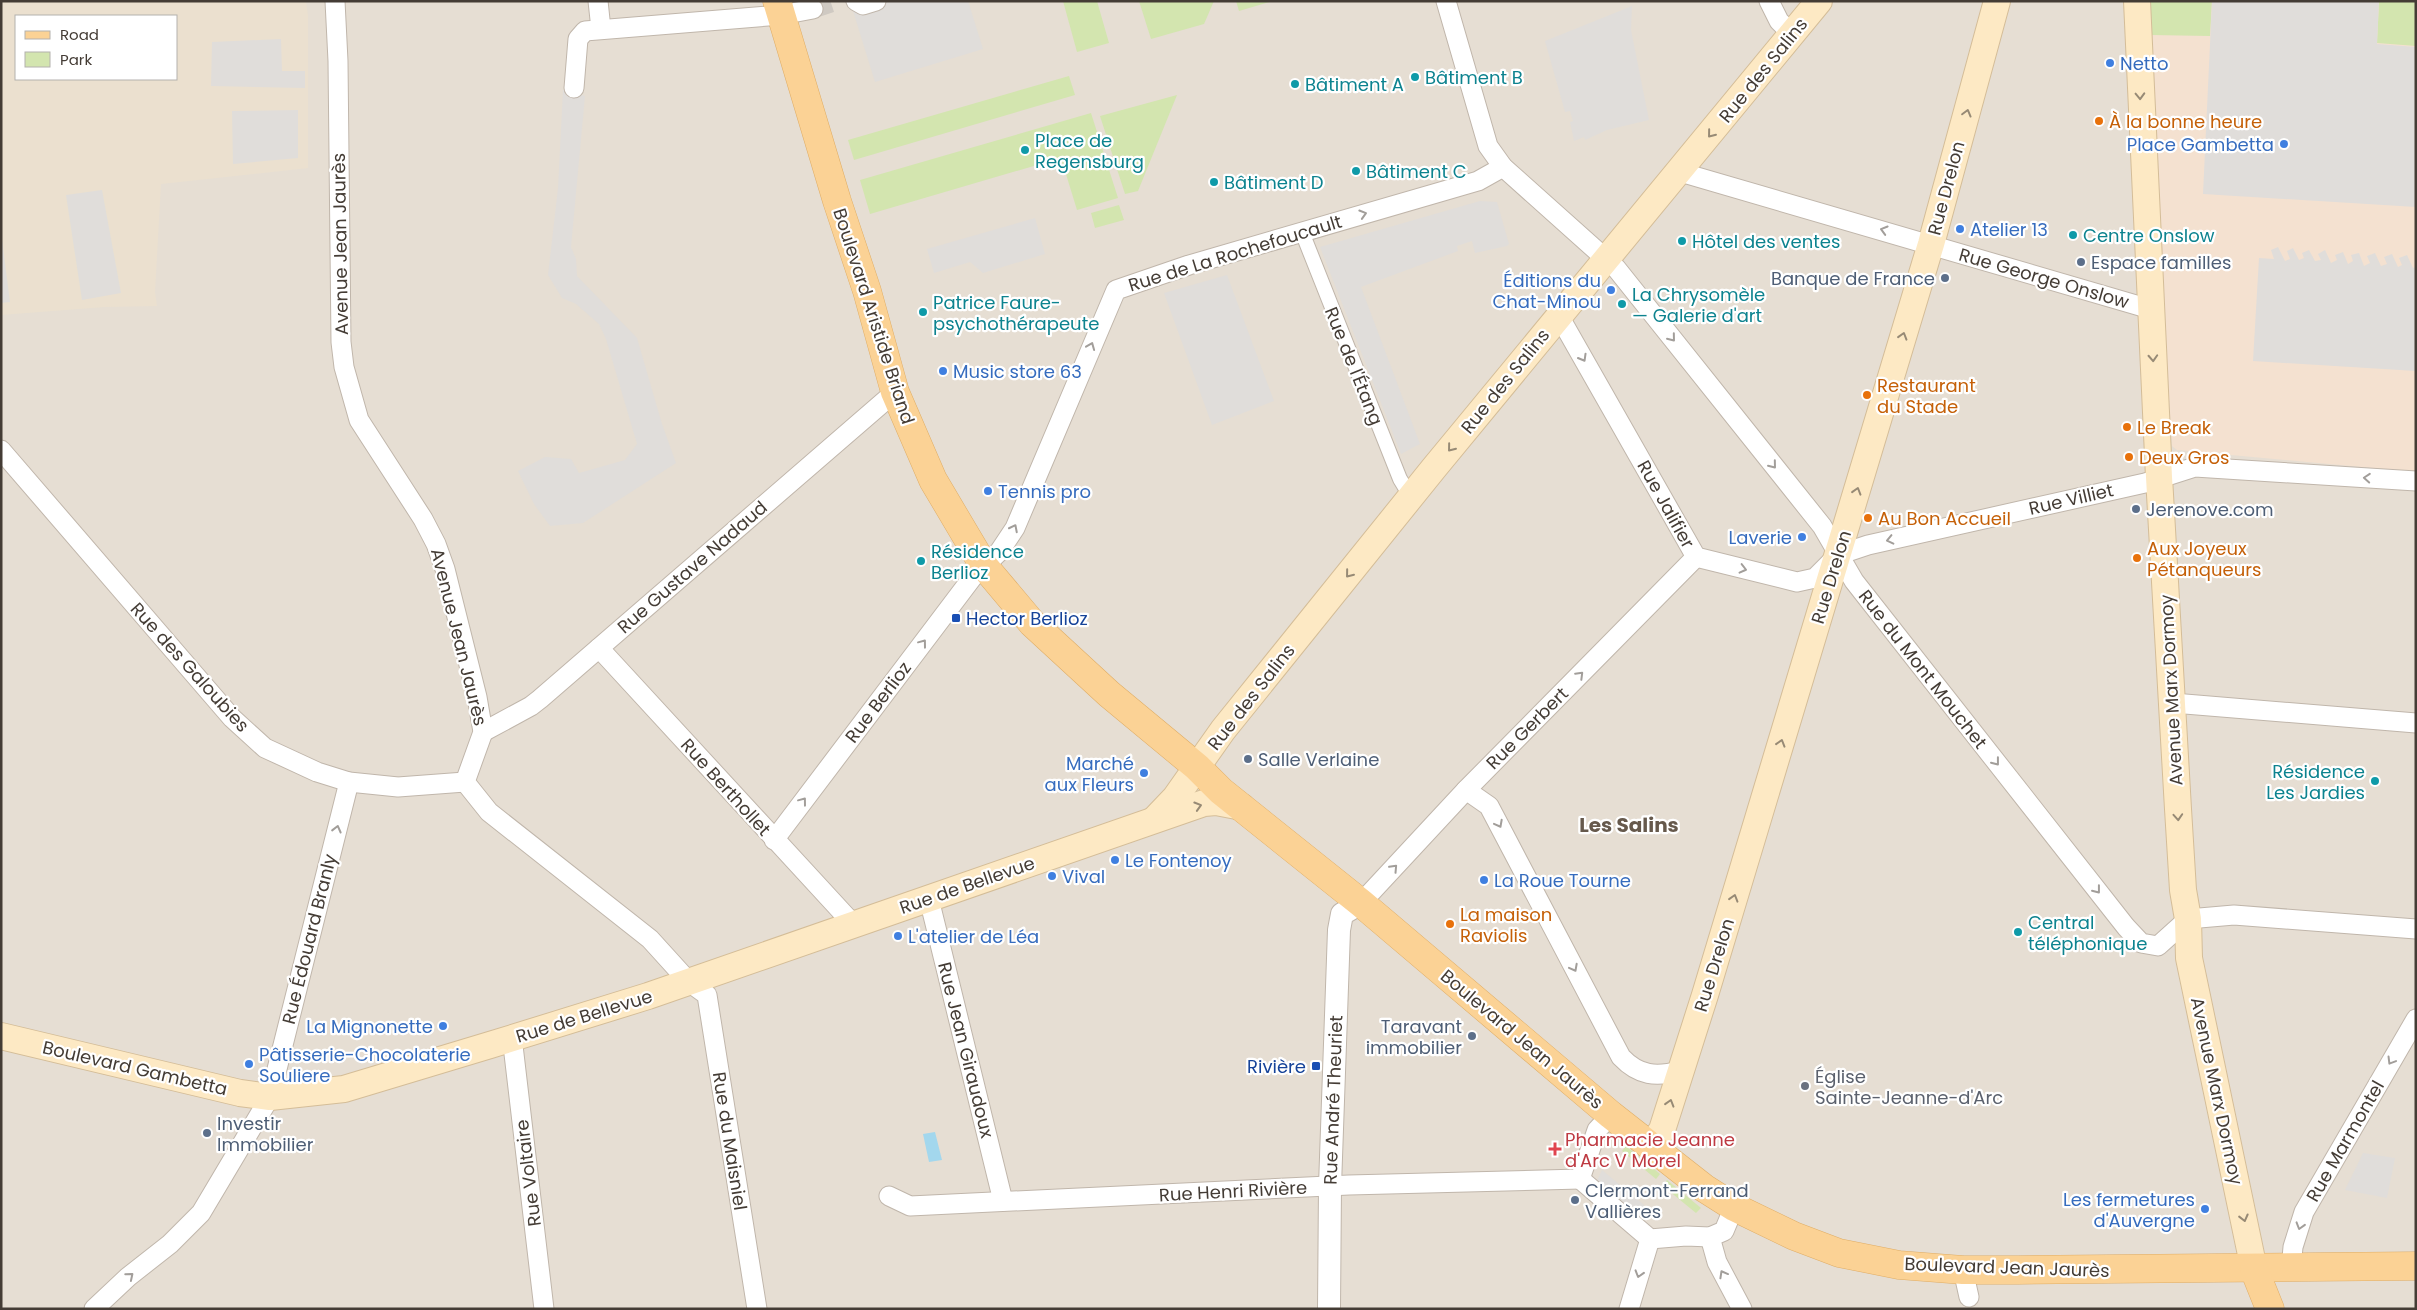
<svg xmlns="http://www.w3.org/2000/svg" width="2417" height="1310" viewBox="0 0 2417 1310" font-family="Poppins,sans-serif">
  <rect width="100%" height="100%" fill="#f2ece5"/>
  <path fill="#e6ded3" fill-rule="evenodd" d="M1,1H2416V1309H1ZM16,16H176V79H16Z"/>
  <path fill="#f4e1d0" d="M2143,1H2416V472L2177,450L2172,446Z"/>
  <path fill="#ebe0cf" fill-rule="evenodd" d="M1,1H306L308,16V168L161,184L155,292L157,306L105,307L1,315ZM16,16H176V79H16Z"/>
  <g fill="#d3e5af">
    <path d="M1063,1H1097L1109,43L1077,52Z"/>
    <path d="M1139,1H1214L1204,24L1151,39Z"/>
    <path d="M1236,1H1273L1239,11Z"/>
    <path d="M2148,1H2212L2210,36L2150,35Z"/>
    <path d="M2379,1H2416V46L2377,43Z"/>
    <path d="M1069,76L1075,95L854,160L848,140Z"/>
    <path d="M1177,95L1138,191L1125,194L1100,116Z"/>
    <path d="M1091,113L1118,198L1077,210L1061,158L870,214L860,180Z"/>
    <path d="M1119,205L1124,220L1095,228L1091,213Z"/>
    <path d="M1626,1146L1660,1174L1656,1179L1622,1151Z"/>
    <path d="M1667,1180L1701,1208L1696,1213L1663,1186Z"/>
  </g>
  <g fill="#e0ddda">
    <path d="M850,1H968L983,49L875,82Z"/>
    <path d="M2212,1H2379L2377,44L2416,47V207L2203,194Z"/>
    <path d="M1632,6L1631,30L1649,120L1607,130L1585,140L1584,137L1574,141L1570,122L1573,121L1570,111L1565,112L1545,41Z"/>
    <path d="M281,39L282,71H305V88L211,86L212,42Z"/>
    <path d="M563,90L585,96L571,247L576,259L577,276L637,338L662,424L676,463L583,523L550,526L534,504L518,471L545,457L571,459L579,473L625,460L637,444L606,339L599,324L576,304L562,298L548,275L558,188Z"/>
    <path d="M298,110V158L233,164L232,111Z"/>
    <path d="M102,190L121,293L82,300L66,195Z"/>
    <path d="M1480,201L1497,202L1509,244L1507,246L1475,253L1472,241L1457,246L1458,251L1361,287L1420,444L1401,454L1320,247Z"/>
    <path d="M1035,218L1045,254L983,273L970,262L934,273L927,249Z"/>
    <path d="M1,232L10,302L1,303Z"/>
    <path d="M2278,247L2285,261L2290,259L2287,251L2293,248L2299,260L2304,258L2302,253L2309,250L2315,261L2321,260L2318,254L2325,250L2331,263L2337,260L2335,255L2343,252L2348,264L2353,261L2351,255L2359,253L2364,266L2370,263L2367,256L2375,253L2381,266L2387,264L2384,257L2392,254L2398,267L2402,265L2399,258L2407,255L2413,268L2416,267V371L2253,361L2259,258L2274,259L2271,250Z"/>
    <path d="M1227,275L1274,401L1212,425L1164,293Z"/>
    <path d="M2363,1153L2395,1158L2387,1198L2345,1190Z"/>
    <path d="M1602,1170L1644,1205L1635,1221L1595,1185Z"/>
  </g>
  <path fill="#a3d7ed" d="M935,1132L942,1160L929,1162L923,1134Z"/>
  <g fill="none" stroke-linecap="round" stroke-linejoin="round">
    <path stroke="#cfc9c2" stroke-width="19" stroke-dasharray="19 9" stroke-linecap="butt" d="M813,9L837,1"/>
    <g stroke="#c0b6ab" stroke-width="16">
      <path id="pedestrian" d="M1302,232L1400,479L1411,497"/>
    </g>
    <g stroke="#c0b6ab" stroke-width="21">
      <g id="minor">
        <path d="M335,1L338,61L341,342L344,367L359,420L423,519L436,544L445,569L477,697L483,732L465,782L489,812L650,939L689,982L707,995L757,1309"/>
        <path d="M598,1L601,29"/>
        <path d="M856,1L863,5L876,1"/>
        <path d="M1446,1L1488,146L1503,167L1616,268L1822,526L1854,581L2126,927L2141,943L2158,946L2188,919L2234,915L2416,929"/>
        <path d="M1769,1L1779,21L1792,34"/>
        <path d="M574,88L578,39L585,31L781,15L813,9"/>
        <path d="M1680,172L2150,309"/>
        <path d="M1559,316L1696,557L1797,582L1815,578L1838,555L1868,545L2145,483L2195,467L2416,481"/>
        <path d="M1,450L232,718L265,748L317,772L349,782L398,787L465,782"/>
        <path d="M599,648L854,925"/>
        <path d="M2173,703L2416,723"/>
        <path d="M483,732L531,706L540,699L895,392"/>
        <path d="M1466,790L1489,806L1621,1057C1639,1076 1656,1077 1680,1071"/>
        <path d="M774,840L972,578L999,552L1015,528L1116,290L1189,265L1478,181L1503,167"/>
        <path d="M929,899L1003,1201"/>
        <path d="M1361,903L1466,790L1696,557"/>
        <path d="M512,1037L544,1309"/>
        <path d="M1580,1179L1650,1239L1686,1236L1710,1237L1724,1231L1734,1207"/>
        <path d="M1580,1179L1597,1130L1611,1115"/>
        <path d="M889,1196L910,1206L1349,1185L1580,1179"/>
        <path d="M1710,1237L1717,1262L1742,1309"/>
        <path d="M2291,1269L2293,1247L2304,1212L2416,1019"/>
        <path d="M1963,1270L1969,1297"/>
        <path d="M94,1309L128,1277L170,1244L201,1213L270,1097L349,782"/>
        <path d="M1629,1309L1650,1239"/>
      </g>
    </g>
    <g stroke="#c0b6ab" stroke-width="24">
      <path id="tertiary" d="M1329,1309L1330,1186L1339,930L1342,914L1361,903"/>
    </g>
    <g stroke="#d4bd98" stroke-width="28">
      <g id="secondary">
        <path d="M2137,1L2159,477L2178,809L2183,890L2188,919L2189,958L2254,1269"/>
        <path d="M1155,819L1175,798L1223,730L1434,468L1819,1"/>
        <path d="M1,1036L240,1093L270,1097L344,1089L490,1045L648,996L1204,803L1216,802L1242,807"/>
        <path d="M1650,1147L1662,1130L1705,995L1931,244L1997,1"/>
      </g>
    </g>
    <g stroke="#dfad66" stroke-width="29">
      <g id="primary">
        <path d="M777,1L837,201L867,291L895,392L933,480L984,566L1032,623L1109,694L1197,767L1221,791L1361,903L1611,1115L1704,1188L1734,1207L1794,1236L1839,1253L1899,1265L1963,1270H2018L2416,1266"/>
        <path d="M2254,1269L2270,1309"/>
      </g>
    </g>
    <use href="#pedestrian" stroke="#fff" stroke-width="14"/>
    <use href="#minor" stroke="#fff" stroke-width="19"/>
    <use href="#tertiary" stroke="#fff" stroke-width="22"/>
    <use href="#secondary" stroke="#fde9c4" stroke-width="26"/>
    <use href="#primary" stroke="#fbd295" stroke-width="28"/>
  </g>
  <defs><path id="oneway-chevron" d="M-2-3.5L2.5 0L-2 3.5" fill="none" stroke-width="1.6" stroke-linecap="round" stroke-linejoin="round" transform="scale(1.25)"/></defs>
  <g stroke="#978a75">
    <use href="#oneway-chevron" transform="translate(2140 96) rotate(88)"/>
    <use href="#oneway-chevron" transform="translate(1967 113) rotate(-75)"/>
    <use href="#oneway-chevron" transform="translate(1711 134) rotate(129)"/>
    <use href="#oneway-chevron" transform="translate(1903 336) rotate(-73)"/>
    <use href="#oneway-chevron" transform="translate(2153 358) rotate(87)"/>
    <use href="#oneway-chevron" transform="translate(1451 448) rotate(129)"/>
    <use href="#oneway-chevron" transform="translate(1857 491) rotate(-73)"/>
    <use href="#oneway-chevron" transform="translate(1349 574) rotate(129)"/>
    <use href="#oneway-chevron" transform="translate(1781 743) rotate(-73)"/>
    <use href="#oneway-chevron" transform="translate(1198 806) rotate(-17)"/>
    <use href="#oneway-chevron" transform="translate(2178 817) rotate(86)"/>
    <use href="#oneway-chevron" transform="translate(1734 898) rotate(-73)"/>
    <use href="#oneway-chevron" transform="translate(1670 1103) rotate(-73)"/>
    <use href="#oneway-chevron" transform="translate(2244 1218) rotate(76)"/>
  </g>
  <g stroke="#a29e9a">
    <use href="#oneway-chevron" transform="translate(1363 214) rotate(-17)"/>
    <use href="#oneway-chevron" transform="translate(1884 230) rotate(-164)"/>
    <use href="#oneway-chevron" transform="translate(1672 338) rotate(51)"/>
    <use href="#oneway-chevron" transform="translate(1091 346) rotate(-68)"/>
    <use href="#oneway-chevron" transform="translate(1583 358) rotate(60)"/>
    <use href="#oneway-chevron" transform="translate(1773 465) rotate(51)"/>
    <use href="#oneway-chevron" transform="translate(2367 478) rotate(-176)"/>
    <use href="#oneway-chevron" transform="translate(1014 528) rotate(-63)"/>
    <use href="#oneway-chevron" transform="translate(1890 540) rotate(167)"/>
    <use href="#oneway-chevron" transform="translate(1743 569) rotate(14)"/>
    <use href="#oneway-chevron" transform="translate(923 643) rotate(-53)"/>
    <use href="#oneway-chevron" transform="translate(1580 675) rotate(-45)"/>
    <use href="#oneway-chevron" transform="translate(1996 762) rotate(52)"/>
    <use href="#oneway-chevron" transform="translate(803 801) rotate(-53)"/>
    <use href="#oneway-chevron" transform="translate(1499 824) rotate(62)"/>
    <use href="#oneway-chevron" transform="translate(337 829) rotate(-76)"/>
    <use href="#oneway-chevron" transform="translate(1394 868) rotate(-47)"/>
    <use href="#oneway-chevron" transform="translate(2097 890) rotate(52)"/>
    <use href="#oneway-chevron" transform="translate(1574 968) rotate(62)"/>
    <use href="#oneway-chevron" transform="translate(2391 1061) rotate(121)"/>
    <use href="#oneway-chevron" transform="translate(2300 1226) rotate(107)"/>
    <use href="#oneway-chevron" transform="translate(1639 1274) rotate(107)"/>
    <use href="#oneway-chevron" transform="translate(1723 1274) rotate(-119)"/>
    <use href="#oneway-chevron" transform="translate(130 1276) rotate(-40)"/>
  </g>
  <g fill="#3f7fe0" stroke="#fff" stroke-width="2">
    <circle cx="2110" cy="63" r="5"/>
    <circle cx="2284" cy="144" r="5"/>
    <circle cx="1960" cy="229" r="5"/>
    <circle cx="1611" cy="290" r="5"/>
    <circle cx="943" cy="371" r="5"/>
    <circle cx="988" cy="491" r="5"/>
    <circle cx="1802" cy="537" r="5"/>
    <circle cx="1144" cy="773" r="5"/>
    <circle cx="1115" cy="860" r="5"/>
    <circle cx="1052" cy="876" r="5"/>
    <circle cx="1484" cy="880" r="5"/>
    <circle cx="898" cy="936" r="5"/>
    <circle cx="443" cy="1026" r="5"/>
    <circle cx="249" cy="1064" r="5"/>
    <circle cx="2205" cy="1209" r="5"/>
  </g>
  <g fill="#0f9aa8" stroke="#fff" stroke-width="2">
    <circle cx="1415" cy="77" r="5"/>
    <circle cx="1295" cy="84" r="5"/>
    <circle cx="1025" cy="150" r="5"/>
    <circle cx="1356" cy="171" r="5"/>
    <circle cx="1214" cy="182" r="5"/>
    <circle cx="2073" cy="235" r="5"/>
    <circle cx="1682" cy="241" r="5"/>
    <circle cx="1622" cy="304" r="5"/>
    <circle cx="923" cy="312" r="5"/>
    <circle cx="921" cy="561" r="5"/>
    <circle cx="2375" cy="781" r="5"/>
    <circle cx="2018" cy="932" r="5"/>
  </g>
  <g fill="#e8710a" stroke="#fff" stroke-width="2">
    <circle cx="2099" cy="121" r="5"/>
    <circle cx="1867" cy="395" r="5"/>
    <circle cx="2127" cy="427" r="5"/>
    <circle cx="2129" cy="457" r="5"/>
    <circle cx="1868" cy="518" r="5"/>
    <circle cx="2137" cy="558" r="5"/>
    <circle cx="1450" cy="924" r="5"/>
  </g>
  <g fill="#5c6f8a" stroke="#fff" stroke-width="2">
    <circle cx="2081" cy="262" r="5"/>
    <circle cx="1945" cy="278" r="5"/>
    <circle cx="2136" cy="509" r="5"/>
    <circle cx="1248" cy="759" r="5"/>
    <circle cx="1472" cy="1036" r="5"/>
    <circle cx="207" cy="1133" r="5"/>
    <circle cx="1575" cy="1200" r="5"/>
  </g>
  <g fill="#1a4fb4" stroke="#fff" stroke-width="2">
    <rect x="951" y="613" width="10" height="10" rx="2.5"/>
    <rect x="1311" y="1061" width="10" height="10" rx="2.5"/>
  </g>
  <circle fill="#6b7280" stroke="#fff" stroke-width="2" cx="1805" cy="1086" r="5"/>
  <path fill="#e0444e" stroke="#fff" stroke-width="2" d="M1552.5 1141.5h5v5h5v5h-5v5h-5v-5h-5v-5h5z"/>
  <g text-anchor="middle" dominant-baseline="central" stroke-width="4.5" stroke-linejoin="round" paint-order="stroke">
    <g font-size="18" fill="#366cbe" stroke="#fff" text-anchor="start">
      <text x="2120" y="63">Netto</text>
      <text x="2274" y="144" text-anchor="end">Place Gambetta</text>
      <text x="1970" y="229">Atelier 13</text>
      <text x="1601" y="280" text-anchor="end">Éditions du<tspan x="1601" dy="21">Chat-Minou</tspan></text>
      <text x="953" y="371">Music store 63</text>
      <text x="998" y="491">Tennis pro</text>
      <text x="1792" y="537" text-anchor="end">Laverie</text>
      <text x="1134" y="763" text-anchor="end">Marché<tspan x="1134" dy="21">aux Fleurs</tspan></text>
      <text x="1125" y="860">Le Fontenoy</text>
      <text x="1062" y="876">Vival</text>
      <text x="1494" y="880">La Roue Tourne</text>
      <text x="908" y="936">L'atelier de Léa</text>
      <text x="433" y="1026" text-anchor="end">La Mignonette</text>
      <text x="259" y="1054">Pâtisserie-Chocolaterie<tspan x="259" dy="21">Souliere</tspan></text>
      <text x="2195" y="1199" text-anchor="end">Les fermetures<tspan x="2195" dy="21">d'Auvergne</tspan></text>
    </g>
    <g font-size="18" fill="#443c35" stroke="#fff">
      <text transform="translate(1763 70) rotate(-51)">Rue des Salins</text>
      <text transform="translate(1946 188) rotate(-75)">Rue Drelon</text>
      <text transform="translate(340 244) rotate(-91)">Avenue Jean Jaurès</text>
      <text transform="translate(1235 253) rotate(-17)">Rue de La Rochefoucault</text>
      <text transform="translate(2044 278) rotate(16)">Rue George Onslow</text>
      <text transform="translate(874 316) rotate(72)">Boulevard Aristide Briand</text>
      <text transform="translate(1354 366) rotate(68)">Rue de l'Étang</text>
      <text transform="translate(1505 381) rotate(-51)">Rue des Salins</text>
      <text transform="translate(2071 499) rotate(-13)">Rue Villiet</text>
      <text transform="translate(1666 504) rotate(61)">Rue Jalifier</text>
      <text transform="translate(692 567) rotate(-41)">Rue Gustave Nadaud</text>
      <text transform="translate(1831 577) rotate(-73)">Rue Drelon</text>
      <text transform="translate(459 637) rotate(76)">Avenue Jean Jaurès</text>
      <text transform="translate(190 667) rotate(48)">Rue des Galoubies</text>
      <text transform="translate(1923 669) rotate(52)">Rue du Mont Mouchet</text>
      <text transform="translate(2171 690) rotate(-93)">Avenue Marx Dormoy</text>
      <text transform="translate(1251 697) rotate(-52)">Rue des Salins</text>
      <text transform="translate(878 702) rotate(-53)">Rue Berlioz</text>
      <text transform="translate(1527 728) rotate(-45)">Rue Gerbert</text>
      <text transform="translate(726 787) rotate(48)">Rue Berthollet</text>
      <text transform="translate(967 885) rotate(-19)">Rue de Bellevue</text>
      <text transform="translate(309 939) rotate(-76)">Rue Édouard Branly</text>
      <text transform="translate(1714 965) rotate(-73)">Rue Drelon</text>
      <text transform="translate(584 1016) rotate(-17)">Rue de Bellevue</text>
      <text transform="translate(1522 1039) rotate(40)">Boulevard Jean Jaurès</text>
      <text transform="translate(966 1050) rotate(76)">Rue Jean Giraudoux</text>
      <text transform="translate(135 1068) rotate(13)">Boulevard Gambetta</text>
      <text transform="translate(2217 1091) rotate(78)">Avenue Marx Dormoy</text>
      <text transform="translate(1333 1100) rotate(-88)">Rue André Theuriet</text>
      <text transform="translate(730 1141) rotate(81)">Rue du Maisniel</text>
      <text transform="translate(2345 1141) rotate(-60)">Rue Marmontel</text>
      <text transform="translate(528 1173) rotate(-97)">Rue Voltaire</text>
      <text transform="translate(1233 1191) rotate(-3)">Rue Henri Rivière</text>
      <text transform="translate(2007 1267) rotate(2)">Boulevard Jean Jaurès</text>
    </g>
    <g font-size="18" fill="#0d838f" stroke="#fff" text-anchor="start">
      <text x="1425" y="77">Bâtiment B</text>
      <text x="1305" y="84">Bâtiment A</text>
      <text x="1035" y="140">Place de<tspan x="1035" dy="21">Regensburg</tspan></text>
      <text x="1366" y="171">Bâtiment C</text>
      <text x="1224" y="182">Bâtiment D</text>
      <text x="2083" y="235">Centre Onslow</text>
      <text x="1692" y="241">Hôtel des ventes</text>
      <text x="1632" y="294">La Chrysomèle<tspan x="1632" dy="21">— Galerie d'art</tspan></text>
      <text x="933" y="302">Patrice Faure-<tspan x="933" dy="21">psychothérapeute</tspan></text>
      <text x="931" y="551">Résidence<tspan x="931" dy="21">Berlioz</tspan></text>
      <text x="2365" y="771" text-anchor="end">Résidence<tspan x="2365" dy="21">Les Jardies</tspan></text>
      <text x="2028" y="922">Central<tspan x="2028" dy="21">téléphonique</tspan></text>
    </g>
    <g font-size="18" fill="#c56008" stroke="#fff" text-anchor="start">
      <text x="2109" y="121">À la bonne heure</text>
      <text x="1877" y="385">Restaurant<tspan x="1877" dy="21">du Stade</tspan></text>
      <text x="2137" y="427">Le Break</text>
      <text x="2139" y="457">Deux Gros</text>
      <text x="1878" y="518">Au Bon Accueil</text>
      <text x="2147" y="548">Aux Joyeux<tspan x="2147" dy="21">Pétanqueurs</tspan></text>
      <text x="1460" y="914">La maison<tspan x="1460" dy="21">Raviolis</tspan></text>
    </g>
    <g font-size="18" fill="#4e5e75" stroke="#fff" text-anchor="start">
      <text x="2091" y="262">Espace familles</text>
      <text x="1935" y="278" text-anchor="end">Banque de France</text>
      <text x="2146" y="509">Jerenove.com</text>
      <text x="1258" y="759">Salle Verlaine</text>
      <text x="1462" y="1026" text-anchor="end">Taravant<tspan x="1462" dy="21">immobilier</tspan></text>
      <text x="217" y="1123">Investir<tspan x="217" dy="21">Immobilier</tspan></text>
      <text x="1585" y="1190">Clermont-Ferrand<tspan x="1585" dy="21">Vallières</tspan></text>
    </g>
    <g font-size="18" fill="#164399" stroke="#fff" text-anchor="start">
      <text x="966" y="618">Hector Berlioz</text>
      <text x="1306" y="1066" text-anchor="end">Rivière</text>
    </g>
    <g font-size="18" fill="#5b616d" stroke="#fff" text-anchor="start">
      <text x="1815" y="1076">Église<tspan x="1815" dy="21">Sainte-Jeanne-d'Arc</tspan></text>
    </g>
    <g font-size="18" fill="#be3a42" stroke="#fff" text-anchor="start">
      <text x="1565" y="1139">Pharmacie Jeanne<tspan x="1565" dy="21">d'Arc V Morel</tspan></text>
    </g>
    <g font-size="20" font-weight="bold" fill="#66594c" stroke="#fff">
      <text x="1629" y="825">Les Salins</text>
    </g>
  </g>
  <rect width="2417" height="1310" fill="none" stroke="#443c35" stroke-width="5"/>
  <rect x="15" y="15" width="162" height="65" fill="#ffffff" stroke="#b4b1ae"/>
  <rect x="25" y="31" width="25" height="8" fill="#fbd295" stroke="#b4b1ae"/>
  <text x="60" y="40" font-size="15" fill="#443c35">Road</text>
  <rect x="25" y="52" width="25" height="15" fill="#d3e5af" stroke="#b4b1ae"/>
  <text x="60" y="65" font-size="15" fill="#443c35">Park</text>
</svg>
